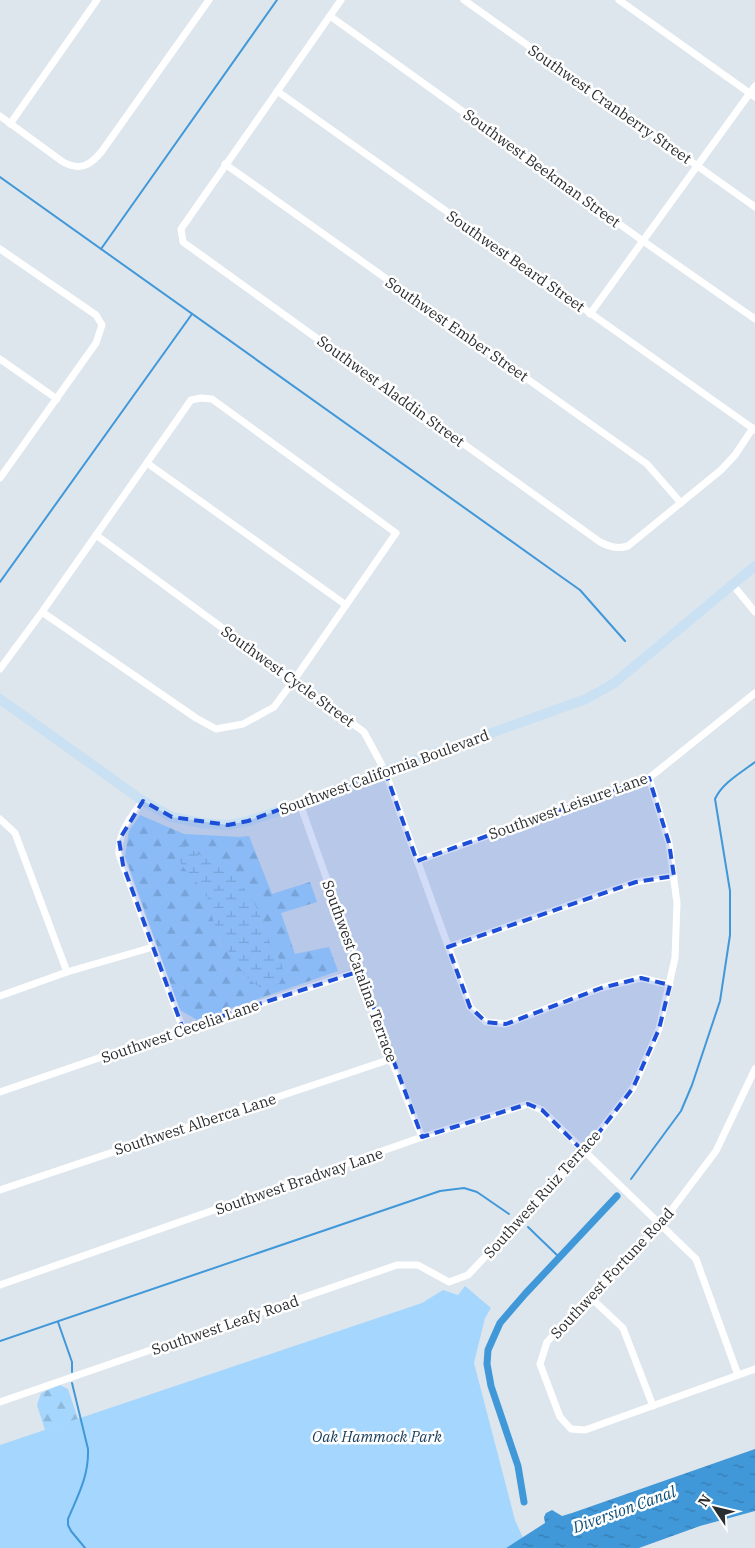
<svg xmlns="http://www.w3.org/2000/svg" width="755" height="1548" viewBox="0 0 755 1548" font-family="'IBM Plex Serif',serif">
  <defs>
    <pattern id="forest-firs" width="22" height="20" patternUnits="userSpaceOnUse" patternTransform="scale(1.25)"><rect width="22" height="20" fill="#a5d6fe"/><path d="M5 1l3.5 6h-7zM16 11l3.5 6h-7z" fill="#8eb8da"/></pattern>
    <pattern id="wetland-marsh" width="20" height="14" patternUnits="userSpaceOnUse" patternTransform="scale(1.25)"><rect width="20" height="14" fill="#a5d6fe"/><path d="M1 5h8M5 5V1M11 12h8M15 12V8" fill="none" stroke="#8eb8da"/></pattern>
    <pattern id="water-ripples" width="26" height="14" patternUnits="userSpaceOnUse" patternTransform="scale(1.25)"><rect width="26" height="14" fill="#4098d9"/><path d="M2 4q2-2 4 0t4 0M15 11q2-2 4 0t4 0" fill="none" stroke="#367cb1"/></pattern>
  </defs>
  <rect width="100%" height="100%" fill="#dee6ed"/>
  <g fill="url(#forest-firs)">
    <path d="M140,815L184,834L240,837L249,836L272,894L310,882L317,902L281,913L295,954L329,947L338,971L197,1020L180,1010L125,856L129,831Z"/>
    <path d="M60,1385L68,1389L78,1419L45,1430L37,1405L41,1393Z"/>
  </g>
  <path fill="url(#wetland-marsh)" d="M180,845L187,846C193,850 199,855 206,858C210,860 214,861 217,862C226,868 248,891 253,901C261,914 264,929 270,943C276,955 286,964 282,978C280,984 275,989 268,989C248,991 219,937 213,920C211,914 211,908 209,902C202,881 177,871 177,848Z"/>
  <path fill="#a5d6fe" d="M465,1286L491,1308L485,1318L474,1363L515,1520L523,1538L506,1548H0V1445L422,1303L443,1290L458,1295Z"/>
  <path fill="url(#water-ripples)" d="M755,1449V1511L700,1526L639,1548H506L545,1523L544,1517L546,1513L552,1510L562,1516L572,1513Z"/>
  <g fill="none" stroke-linecap="round" stroke-linejoin="round">
    <g stroke="#4098d9" stroke-width="2">
      <path d="M0,177L556,573L580,590L625,641"/>
      <path d="M101,249L277,0"/>
      <path d="M0,582L192,314"/>
      <path d="M631,1179L681,1111L692,1085L720,1001L730,935V891L715,799C722,783 742,772 755,762"/>
      <path d="M528,1227L559,1257"/>
      <path d="M58,1322L72,1362V1372"/>
      <path d="M0,1341L440,1191L464,1188L477,1192L509,1214"/>
      <path d="M72,1383L88,1449C89,1476 78,1495 68,1519V1525L71,1531L85,1548"/>
    </g>
    <path stroke="#4098d9" stroke-width="7" d="M524,1502L518,1466L491,1386L487,1364L488,1350L500,1323L525,1294L617,1196"/>
    <g stroke="#fff" stroke-width="7">
      <path d="M341,0L181,229L183,242L600,542C610,547 617,549 628,546L721,470L735,455L753,428"/>
      <path d="M464,0L755,207"/>
      <path d="M619,0L755,97"/>
      <path d="M330,16L643,241L755,319"/>
      <path d="M277,91L755,430"/>
      <path d="M0,116L63,162C80,171 90,166 102,151L209,0"/>
      <path d="M10,124L97,0"/>
      <path d="M225,164L647,464L681,503"/>
      <path d="M0,249L96,315L102,325L96,343L0,478"/>
      <path d="M590,314L755,86"/>
      <path d="M0,359L57,399"/>
      <path d="M147,463L346,605"/>
      <path d="M96,535L364,732L385,771L470,1007L486,1022L506,1024L601,988L641,978L670,985"/>
      <path d="M733,585L755,612"/>
      <path d="M0,669L42,612L191,400L201,398L212,399L396,533L294,680L274,707L243,724L216,729L196,718L42,612"/>
      <path d="M143,801C131,817 118,832 119,854L183,1029"/>
      <path d="M300,804L391,1059L422,1137"/>
      <path d="M0,819L15,833L67,972"/>
      <path d="M417,861L649,778L755,693"/>
      <path d="M448,947L636,882L674,876"/>
      <path d="M0,996L67,972L153,947"/>
      <path d="M755,1069L716,1151L661,1224L589,1296L547,1342L540,1364L560,1417L571,1429L585,1430L755,1369"/>
      <path d="M0,1092L183,1029L360,971"/>
      <path d="M0,1190L391,1059"/>
      <path d="M0,1285L422,1137L528,1104L542,1110L696,1259L738,1375"/>
      <path d="M589,1296L623,1328L653,1406"/>
      <path d="M0,1402L397,1265H418L449,1282L468,1275L584,1152L633,1088L659,1029L675,958L677,903L669,843L649,778"/>
    </g>
    <path stroke="#cae1f3" stroke-width="10" d="M0,699L143,801L172,817L202,823L228,825L248,821L300,804L385,771L586,699L613,684L755,566"/>
  </g>
  <path fill="#1d4ed8" fill-opacity="0.2" stroke="#1d4ed8" stroke-width="4" stroke-dasharray="10 6" stroke-linejoin="round" d="M385,771L417,861L649,778L669,843L674,876L636,882L448,947L470,1007L486,1022L506,1024L601,988L641,978L670,985L659,1029L633,1088L584,1152L542,1110L528,1104L422,1137L360,971L183,1029L123,865L119,840L143,801L172,817L228,825L248,821Z"/>
  <g text-anchor="middle" dominant-baseline="central" stroke-width="5" stroke-linejoin="round" paint-order="stroke">
    <g font-size="15" fill="#2b2e31" stroke="#fff">
      <text transform="translate(610 104) rotate(35)">Southwest Cranberry Street</text>
      <text transform="translate(542 168) rotate(36)">Southwest Beekman Street</text>
      <text transform="translate(516 261) rotate(35)">Southwest Beard Street</text>
      <text transform="translate(457 329) rotate(35)">Southwest Ember Street</text>
      <text transform="translate(391 391) rotate(36)">Southwest Aladdin Street</text>
      <text transform="translate(288 676) rotate(36)">Southwest Cycle Street</text>
      <text transform="translate(384 772) rotate(-20)">Southwest California Boulevard</text>
      <text transform="translate(568 806) rotate(-20)">Southwest Leisure Lane</text>
      <text transform="translate(360 971) rotate(70)">Southwest Catalina Terrace</text>
      <text transform="translate(180 1031) rotate(-19)">Southwest Cecelia Lane</text>
      <text transform="translate(195 1124) rotate(-18)">Southwest Alberca Lane</text>
      <text transform="translate(299 1181) rotate(-19)">Southwest Bradway Lane</text>
      <text transform="translate(542 1194) rotate(-48)">Southwest Ruiz Terrace</text>
      <text transform="translate(612 1273) rotate(-47)">Southwest Fortune Road</text>
      <text transform="translate(225 1325) rotate(-19)">Southwest Leafy Road</text>
    </g>
    <g font-size="15" font-style="italic" fill="#173b57" stroke="#fff">
      <text x="377" y="1436">Oak Hammock Park</text>
    </g>
    <g font-size="16" font-style="italic" fill="#0d4f7a" stroke="#fff">
      <text transform="translate(624 1509) rotate(-20)">Diversion Canal</text>
    </g>
  </g>
  <g transform="translate(715 1508) rotate(305)" stroke="#ffffff" stroke-width="4" paint-order="stroke">
  <path d="M0-4L9 19L0 12L-9 19Z" fill="#2b2e31"/>
  <text y="-8" font-size="14" font-weight="bold" text-anchor="middle" fill="#2b2e31">N</text>
  </g>
</svg>
